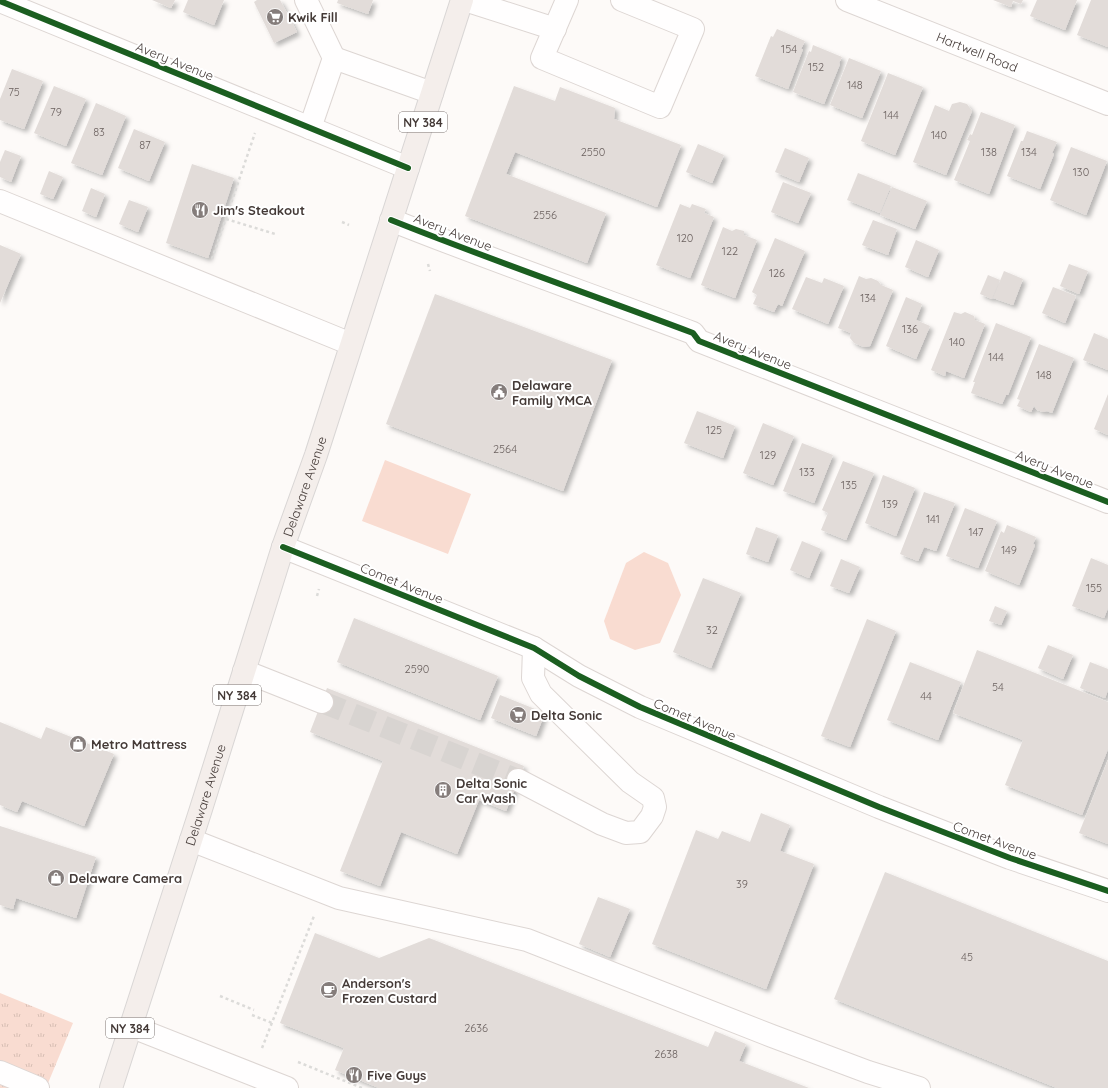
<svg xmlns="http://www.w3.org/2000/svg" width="1108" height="1088" viewBox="0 0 1108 1088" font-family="Quicksand,sans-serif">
  <defs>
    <pattern id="grass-tufts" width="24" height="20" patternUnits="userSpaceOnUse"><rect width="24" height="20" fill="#f9dcd1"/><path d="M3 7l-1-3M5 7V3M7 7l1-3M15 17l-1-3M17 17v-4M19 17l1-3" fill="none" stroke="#d7beb4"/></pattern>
    <filter id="shadow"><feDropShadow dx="3.5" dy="3.5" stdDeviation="2" flood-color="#0004"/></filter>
  </defs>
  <rect width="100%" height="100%" fill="#fdfaf8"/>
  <path fill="url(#grass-tufts)" d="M0,993L73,1023L46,1088H0Z"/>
  <g fill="#f9dcd1">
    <path d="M385,460L471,494L448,554L362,521Z"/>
    <path d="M644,552L668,563L681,595L660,643L635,650L610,639L604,621L626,563Z"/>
  </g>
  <g fill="#e2dcd9" filter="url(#shadow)">
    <path d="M152,0H175L171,8Z"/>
    <path d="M188,0H224L214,25L183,12Z"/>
    <path d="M257,0H280L297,32L274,43L254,2Z"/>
    <path d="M338,0H373L368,14L337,3Z"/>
    <path d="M993,0H1023L1021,4L1013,1L1011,7Z"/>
    <path d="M1037,0H1077L1065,30L1030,16Z"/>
    <path d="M1091,0H1108V47L1077,35Z"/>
    <path d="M777,29L805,41L801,49H803L788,89L755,76L771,36L773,37Z"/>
    <path d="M813,45L842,57L839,63L840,64L824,104L793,92L809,51L811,52Z"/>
    <path d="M849,58L881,71L862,118L830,105Z"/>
    <path d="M12,69L43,81L24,129L0,120V99Z"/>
    <path d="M888,73L923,87L895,155L861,141Z"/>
    <path d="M54,86L86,99L66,146L34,133Z"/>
    <path d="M514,86L555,101L560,87L615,108L614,119L681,145L657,207L515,152L506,174L606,213L587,263L465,216Z"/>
    <path d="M960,102L967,104L972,111L946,175L913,162L935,105L949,111L952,104Z"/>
    <path d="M96,103L126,116L102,175L71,163Z"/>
    <path d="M981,112L1015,125L989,194L954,180L970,141L967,140L970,134L972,135Z"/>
    <path d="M134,129L165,142L149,181L118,168Z"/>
    <path d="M1027,131L1057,142L1052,153L1054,154L1040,189L1007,176L1021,141H1023Z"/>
    <path d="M698,144L724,155L712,183L686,172Z"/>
    <path d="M1071,147L1107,161L1086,215L1050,200Z"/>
    <path d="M785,148L809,158L799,182L775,172Z"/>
    <path d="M5,150L21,156L11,182L0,177V162Z"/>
    <path d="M192,164L234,178L208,258L166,243Z"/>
    <path d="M49,171L63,177L53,199L40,194Z"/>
    <path d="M858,173L891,186L880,213L847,200Z"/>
    <path d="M783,182L811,193L798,223L771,212Z"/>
    <path d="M892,187L927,201L915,229L880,215Z"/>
    <path d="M91,188L105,194L96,217L82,211Z"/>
    <path d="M129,200L148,207L138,232L119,224Z"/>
    <path d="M680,204L690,208L692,204L706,209L704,213L714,217L690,278L656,265Z"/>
    <path d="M873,220L897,229L888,255L862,245Z"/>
    <path d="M723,227L732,231L736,229L744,231V235L757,240L735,298L701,285Z"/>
    <path d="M775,238L805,251L782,306L778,304L774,312L753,304L757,295L752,292Z"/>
    <path d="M916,240L939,250L928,277L905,267Z"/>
    <path d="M0,245L21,254L0,303Z"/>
    <path d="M1069,264L1088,271L1079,294L1060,286Z"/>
    <path d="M1004,271L1023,279L1013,305L993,298Z"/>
    <path d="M988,275L1000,280L992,299L980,294Z"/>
    <path d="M859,276L866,279L871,278L878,281L881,285L893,290L870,346L864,347L854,343L850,338L851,333L838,328Z"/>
    <path d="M806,277L822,283L824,278L844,286L828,324L792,309Z"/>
    <path d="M1053,287L1076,296L1065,323L1042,313Z"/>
    <path d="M435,294L612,360L563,491L386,424Z"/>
    <path d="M906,297L922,304L916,320L930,326L916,359L886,346Z"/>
    <path d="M954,312L961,314L965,312L974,316L975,320L985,324L964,378L946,371L945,376L931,370Z"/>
    <path d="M996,323L1031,337L1008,395H1006L1002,404L971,393L975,382H973Z"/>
    <path d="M1094,333L1108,339V370L1083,360Z"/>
    <path d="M1039,344L1074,358L1052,413L1047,411L1043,412L1037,410L1034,406L1031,412L1017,406L1020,400L1017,399Z"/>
    <path d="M1108,394V435L1094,429Z"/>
    <path d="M697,411L735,426L723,458L684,443Z"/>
    <path d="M763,423L794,436L773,485L743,473Z"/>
    <path d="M802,443L833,455L814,503L783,491Z"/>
    <path d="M843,461L874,473L846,540L821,530L828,513L822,510Z"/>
    <path d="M883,475L915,488L896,536L865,523Z"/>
    <path d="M924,492L955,503L936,551L924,547L918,561L900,554Z"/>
    <path d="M965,508L997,521L978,568L946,556Z"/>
    <path d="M1007,525L1036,537L1033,544L1035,545L1019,585L985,571L1001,531L1004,533Z"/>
    <path d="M756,527L778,535L768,562L746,554Z"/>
    <path d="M802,541L821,549L809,578L790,570Z"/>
    <path d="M1091,558L1108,565V608L1104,618L1072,606Z"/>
    <path d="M841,559L860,567L849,593L830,586Z"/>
    <path d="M703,578L741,593L711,668L673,652Z"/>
    <path d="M995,606L1007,611L1001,625L989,621Z"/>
    <path d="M354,618L498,676L480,720L337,662Z"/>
    <path d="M867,619L896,631L850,747L821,736Z"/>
    <path d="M1048,645L1073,655L1063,679L1038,668Z"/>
    <path d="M977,650L1108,702V749L1082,815L1005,785L1023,740L953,713Z"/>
    <path d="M910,662L961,682L938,740L887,720Z"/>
    <path d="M1090,662L1108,669V690L1105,698L1080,688Z"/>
    <path d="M327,688L524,766L506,811L479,800L457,854L401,832L380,886L340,871L383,761L310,732Z"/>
    <path d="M500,695L545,713L536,736L491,718Z"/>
    <path d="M0,722L41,739L46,727L114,754L84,826L22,801L17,812L0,805Z"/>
    <path d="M1108,760V844L1079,833Z"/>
    <path d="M761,813L790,825L780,851L814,864L766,989L652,944L696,830L718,839L722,831L750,842Z"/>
    <path d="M0,826L96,857L76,918L16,898L13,909L0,905Z"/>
    <path d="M885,872L1108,961V1088H1057L834,999Z"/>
    <path d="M598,897L630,909L610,957L579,944Z"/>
    <path d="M315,933L379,958L429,938L708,1047L715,1031L746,1044L739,1061L809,1088H379L335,1070L344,1048L280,1023Z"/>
  </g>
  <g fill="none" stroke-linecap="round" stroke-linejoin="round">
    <path stroke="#d8d4d1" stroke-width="22" stroke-dasharray="22 11" stroke-linecap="butt" d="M322,702L518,780"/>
    <g stroke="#ddd6d3" stroke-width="24">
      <g id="minor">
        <path d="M306,0L334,58L310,128"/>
        <path d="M465,0L555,29"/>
        <path d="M567,0L542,58L660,107L693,29L622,0"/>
        <path id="s1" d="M847,0L1108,104"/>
        <path d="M0,1L408,168"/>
        <path d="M334,58L432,93"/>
        <path d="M0,201L351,344"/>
        <path d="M391,220C491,260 592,295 693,333L699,341L1108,502"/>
        <path d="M283,547L534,648L579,676L640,707L879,807L1010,858L1108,891"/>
        <path d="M244,671L322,702"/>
        <path d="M518,780L602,824L626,833L640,832L652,816L655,807L653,798L630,782L541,694L533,678L534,648"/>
        <path d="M191,840L339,898L527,940L772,1036L868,1072L919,1088"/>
        <path d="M130,1026L287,1088"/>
        <path d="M0,1072L38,1088"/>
      </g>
    </g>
    <g stroke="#d9d6d5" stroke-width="24">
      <g id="major">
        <path id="s2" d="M111,1088L201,809L283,547L316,455L462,0"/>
      </g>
    </g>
    <g stroke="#dcdbd9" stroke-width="2.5" stroke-dasharray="3 3" stroke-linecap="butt">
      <path d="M226,219L275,234"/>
      <path d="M342,222L349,225"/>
      <path d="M212,259L255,133"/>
      <path d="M428,264L430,271"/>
      <path d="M317,596L319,589"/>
      <path d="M220,996L254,1010"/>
      <path d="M252,1015L272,1023"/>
      <path d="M262,1048L314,916"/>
      <path d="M298,1062L362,1088"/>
    </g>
    <use href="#minor" stroke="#fffefe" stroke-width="22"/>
    <use href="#major" stroke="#f4eeeb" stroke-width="22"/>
    <g stroke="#fff" stroke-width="8">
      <g id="cycleway">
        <path d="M0,1L408,168"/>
        <path d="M391,220C491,260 592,295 693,333L699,341L1108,502"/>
        <path d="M283,547L534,648L579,676L640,707L879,807L1010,858L1108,891"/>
      </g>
    </g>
    <use href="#cycleway" stroke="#1b5e20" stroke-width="6"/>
  </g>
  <defs>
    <g id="supermarket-disc" transform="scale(0.9)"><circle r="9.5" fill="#857d7b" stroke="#fff"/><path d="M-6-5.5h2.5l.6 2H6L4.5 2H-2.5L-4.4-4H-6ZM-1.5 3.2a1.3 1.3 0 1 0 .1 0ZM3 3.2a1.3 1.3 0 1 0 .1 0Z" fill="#fff"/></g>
    <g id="restaurant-disc" transform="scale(0.9)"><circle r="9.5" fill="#857d7b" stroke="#fff"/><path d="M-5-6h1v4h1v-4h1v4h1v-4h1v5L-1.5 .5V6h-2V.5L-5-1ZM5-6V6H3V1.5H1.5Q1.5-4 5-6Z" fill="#fff"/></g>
    <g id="civic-disc" transform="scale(0.9)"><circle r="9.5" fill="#857d7b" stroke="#fff"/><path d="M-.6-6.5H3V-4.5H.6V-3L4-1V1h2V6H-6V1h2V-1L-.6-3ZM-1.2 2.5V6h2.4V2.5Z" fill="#fff"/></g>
    <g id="shop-disc" transform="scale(0.9)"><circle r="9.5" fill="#857d7b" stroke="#fff"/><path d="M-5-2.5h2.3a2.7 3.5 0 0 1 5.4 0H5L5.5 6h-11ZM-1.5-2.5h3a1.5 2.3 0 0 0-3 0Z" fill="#fff"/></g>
    <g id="building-disc" transform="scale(0.9)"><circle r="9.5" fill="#857d7b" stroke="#fff"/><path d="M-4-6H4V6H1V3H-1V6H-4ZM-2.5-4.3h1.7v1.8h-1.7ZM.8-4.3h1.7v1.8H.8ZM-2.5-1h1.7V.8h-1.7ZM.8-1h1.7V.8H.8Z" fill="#fff"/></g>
    <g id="cafe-disc" transform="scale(0.9)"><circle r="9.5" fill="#857d7b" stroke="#fff"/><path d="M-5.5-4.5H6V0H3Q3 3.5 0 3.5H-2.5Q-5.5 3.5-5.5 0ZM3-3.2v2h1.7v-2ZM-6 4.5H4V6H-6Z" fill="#fff"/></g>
  </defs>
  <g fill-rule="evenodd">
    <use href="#supermarket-disc" x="275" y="17"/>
    <use href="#restaurant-disc" x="200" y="210"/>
    <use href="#civic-disc" x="499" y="392"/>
    <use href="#supermarket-disc" x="518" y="715"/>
    <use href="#shop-disc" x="78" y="744"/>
    <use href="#building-disc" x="443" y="790"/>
    <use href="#shop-disc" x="56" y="878"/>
    <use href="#cafe-disc" x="329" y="990"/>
    <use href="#restaurant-disc" x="354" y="1075"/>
  </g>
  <g text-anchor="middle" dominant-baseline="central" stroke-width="4" stroke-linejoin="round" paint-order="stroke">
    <g font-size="11" fill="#6c6260">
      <text x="789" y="49">154</text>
      <text x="816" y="67">152</text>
      <text x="855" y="85">148</text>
      <text x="14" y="92">75</text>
      <text x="56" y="112">79</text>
      <text x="891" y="115">144</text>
      <text x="99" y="132">83</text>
      <text x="939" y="135">140</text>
      <text x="145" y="145">87</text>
      <text x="593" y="152">2550</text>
      <text x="989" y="152">138</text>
      <text x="1029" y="152">134</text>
      <text x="1081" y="172">130</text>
      <text x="545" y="215">2556</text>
      <text x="685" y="238">120</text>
      <text x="730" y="251">122</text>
      <text x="777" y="273">126</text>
      <text x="868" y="298">134</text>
      <text x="910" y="329">136</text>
      <text x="957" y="342">140</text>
      <text x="996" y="357">144</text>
      <text x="1044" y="375">148</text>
      <text x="714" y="430">125</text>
      <text x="505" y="449">2564</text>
      <text x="768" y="455">129</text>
      <text x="807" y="472">133</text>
      <text x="849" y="485">135</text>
      <text x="890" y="504">139</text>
      <text x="933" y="519">141</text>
      <text x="976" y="532">147</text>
      <text x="1009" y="550">149</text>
      <text x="1094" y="588">155</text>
      <text x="712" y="630">32</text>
      <text x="417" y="669">2590</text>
      <text x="998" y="687">54</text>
      <text x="926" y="696">44</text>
      <text x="742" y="884">39</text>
      <text x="967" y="957">45</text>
      <text x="476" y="1028">2636</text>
      <text x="666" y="1054">2638</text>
    </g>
    <g fill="#fff" stroke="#7c7573" stroke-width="1">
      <rect x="399" y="112" width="48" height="20" rx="3"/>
      <rect x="213" y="685" width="48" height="20" rx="3"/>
      <rect x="106" y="1018" width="48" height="20" rx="3"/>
    </g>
    <g font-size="12" font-weight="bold" fill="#443a37">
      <text x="423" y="122">NY 384</text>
      <text x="237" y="695">NY 384</text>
      <text x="130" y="1028">NY 384</text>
    </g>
    <g font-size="13" font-weight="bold" fill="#443a37" stroke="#fff" text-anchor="start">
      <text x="288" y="17">Kwik Fill</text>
      <text x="213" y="210">Jim's Steakout</text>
      <text x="512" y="385">Delaware<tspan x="512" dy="15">Family YMCA</tspan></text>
      <text x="531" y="715">Delta Sonic</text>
      <text x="91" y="744">Metro Mattress</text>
      <text x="456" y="783">Delta Sonic<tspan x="456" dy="15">Car Wash</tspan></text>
      <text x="69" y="878">Delaware Camera</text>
      <text x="342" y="983">Anderson's<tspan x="342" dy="15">Frozen Custard</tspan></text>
      <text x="367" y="1075">Five Guys</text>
    </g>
    <g font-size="13" fill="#443a37" stroke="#fff">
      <text stroke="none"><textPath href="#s1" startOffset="140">Hartwell Road</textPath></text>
      <text transform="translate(175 61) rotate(22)">Avery Avenue</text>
      <text transform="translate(453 232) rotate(21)">Avery Avenue</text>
      <text transform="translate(753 350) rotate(22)">Avery Avenue</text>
      <text transform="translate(1055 469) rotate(22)">Avery Avenue</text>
      <text stroke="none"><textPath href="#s2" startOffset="632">Delaware Avenue</textPath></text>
      <text transform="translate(402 583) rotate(22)">Comet Avenue</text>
      <text transform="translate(695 719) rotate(23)">Comet Avenue</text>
      <text stroke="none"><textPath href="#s2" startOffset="308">Delaware Avenue</textPath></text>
      <text transform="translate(995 840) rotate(20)">Comet Avenue</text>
    </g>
  </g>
</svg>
